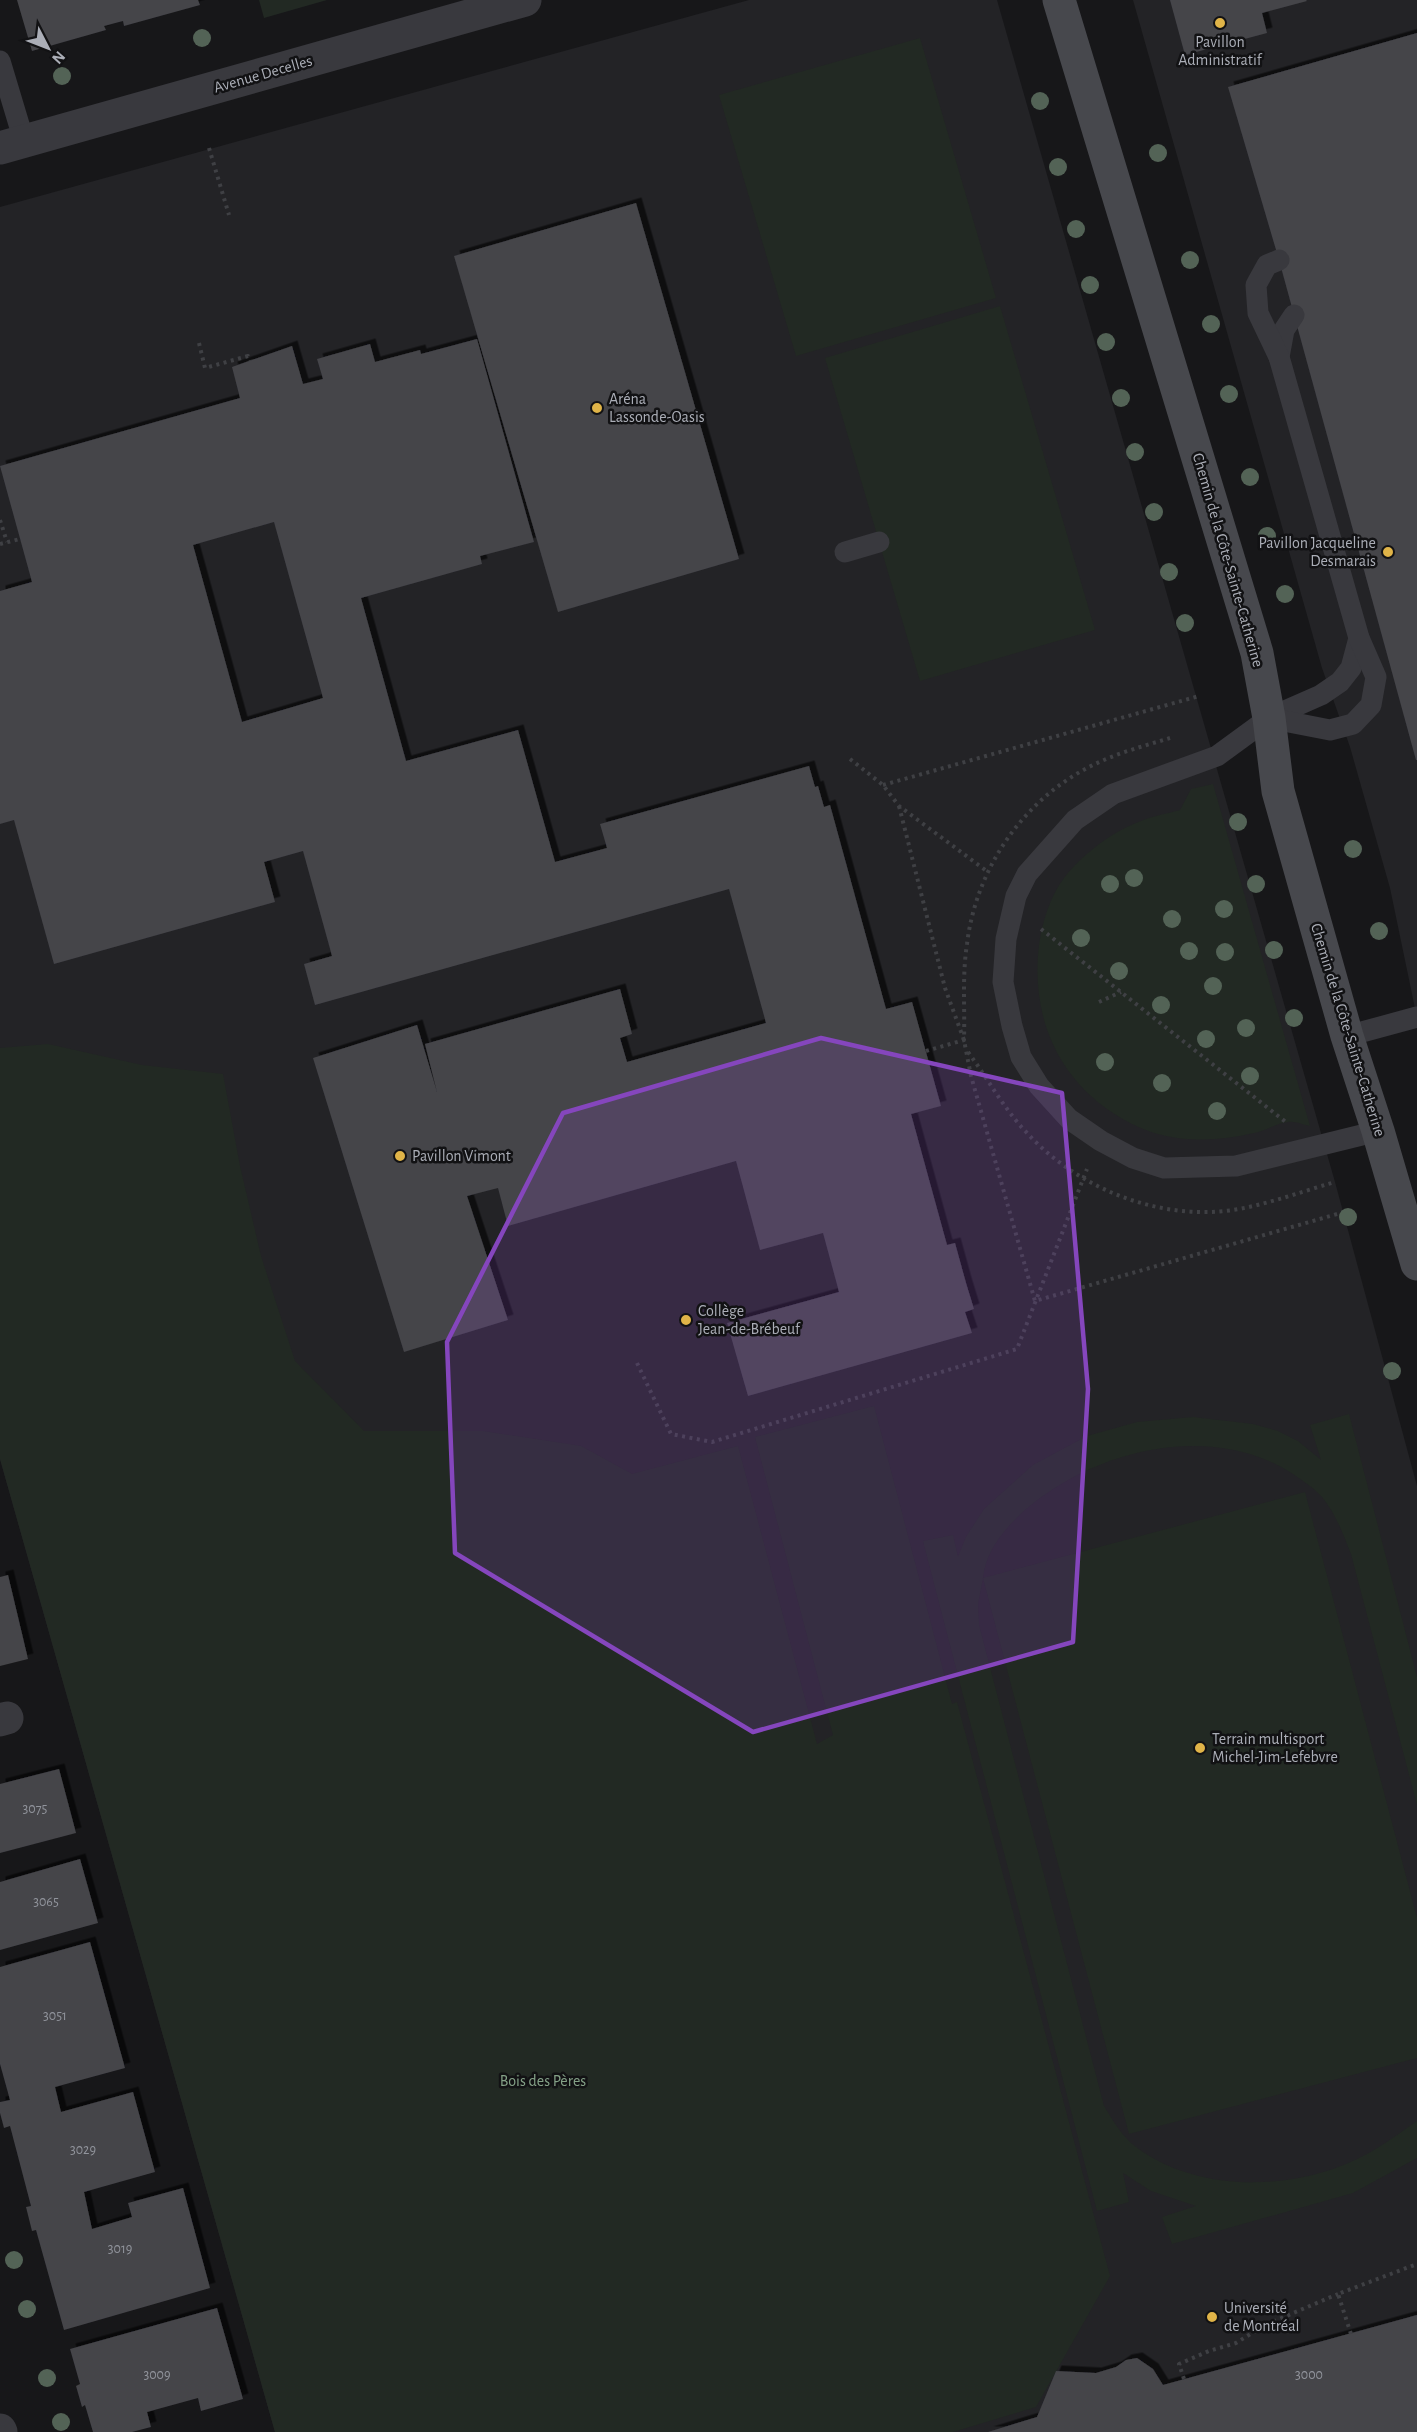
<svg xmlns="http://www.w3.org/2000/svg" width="1417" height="2432" viewBox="0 0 1417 2432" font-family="'Alegreya Sans',sans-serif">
  <defs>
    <filter id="shadow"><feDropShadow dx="5.5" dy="-5.5" stdDeviation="0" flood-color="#0009"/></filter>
  </defs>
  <rect width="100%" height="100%" fill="#171719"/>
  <g fill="#232326">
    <path d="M749,0H997L1335,1182L1417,1486V2432H275L0,1459V207Z"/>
    <path d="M1133,0H1417V1018L1390,888L1350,747L1322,668Z"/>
  </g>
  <g fill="#222923">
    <path d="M259,0H327L264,18Z"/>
    <path d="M920,38L996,298L796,356L719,95Z"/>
    <path d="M1000,306L1095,630L920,681L825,358Z"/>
    <path d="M1213,784L1310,1126C1304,1125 1295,1121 1288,1122C1277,1123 1265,1131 1254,1133C1213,1143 1168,1143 1130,1123C1061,1087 1030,1021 1039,945C1042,923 1050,896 1064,878C1082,855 1109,834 1136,823C1149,817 1165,814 1180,810L1191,789Z"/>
    <path d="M48,1044L142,1065L223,1074L240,1166L261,1256L295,1361L364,1431H483L581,1446L632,1474L738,1446L817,1744L833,1735L755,1437L874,1406L952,1704L957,1702L1110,2276L1036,2407L953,2432H275L0,1459V1048Z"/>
    <path d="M1349,1414L1417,1677V1805L1351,1554C1343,1534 1336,1514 1322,1497C1314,1488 1303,1481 1293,1474C1215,1423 1106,1447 1036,1501C1012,1520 986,1546 983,1578L1305,1492L1417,1918V2058L1129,2134L983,1578L978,1604L979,1625L1104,2106C1112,2119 1120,2133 1131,2143C1194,2195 1298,2192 1367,2154C1384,2145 1401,2132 1417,2121V2158L1353,2193L1172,2244L1162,2217L1196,2206L1151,2191L1123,2173L1129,2202L1097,2211L923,1541L953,1535L958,1557L966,1537L984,1509L1033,1465L1087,1436L1137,1422L1193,1417L1253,1424L1278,1431L1298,1441L1321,1460L1310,1425Z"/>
  </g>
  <g fill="#444449" fill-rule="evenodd" filter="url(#shadow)">
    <path d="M17,0H198L200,5L124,26L123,21L104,26L106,30L32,51Z"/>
    <path d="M1170,0H1306L1307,1L1262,13L1267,33L1185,55Z"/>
    <path d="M1417,33V760H1416L1279,260L1228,87Z"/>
    <path d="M636,203L739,559L558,612L454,256Z"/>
    <path d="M477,339L534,542L480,556L482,564L361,598L406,761L518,730L555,862L607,848L600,824L809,766L815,787L818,786L824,807L830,805L886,1009L912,1002L941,1106L911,1114L947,1245L955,1243L966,1283L974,1309L965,1312L972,1333L748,1396L727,1323L839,1292L823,1233L760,1250L736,1161L508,1226L498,1188L467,1196L508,1320L404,1352L313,1058L417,1025L437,1092L425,1044L620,989L632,1034L620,1038L627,1062L766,1023L729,889L315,1005L304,964L332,956L303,851L264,862L275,902L54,964L14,820L0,824V591L32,582L0,466L240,398L232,367L292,346L303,384L323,379L317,359L370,344L375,362L420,350L421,354ZM274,522L323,698L242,722L193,545Z"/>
    <path d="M8,1575L28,1659L0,1666V1577Z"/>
    <path d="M59,1769L76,1833L0,1853V1784Z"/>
    <path d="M80,1859L98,1923L0,1950V1882Z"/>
    <path d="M90,1942L125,2068L55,2087L61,2112L133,2092L155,2172L84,2192L92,2229L132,2217L128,2203L183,2188L210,2288L64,2330L36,2230L32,2231L26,2207L31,2206L10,2126L4,2128L0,2113V2102L10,2100L0,2064V1967Z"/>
    <path d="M217,2308L243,2399L201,2411L198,2398L147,2412L151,2427L132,2432H93L85,2405L82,2407L76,2386L80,2384L70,2349Z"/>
    <path d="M1417,2315V2432H988L1037,2417L1056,2371L1096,2373L1116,2367L1126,2360L1137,2358L1153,2369L1163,2385Z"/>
  </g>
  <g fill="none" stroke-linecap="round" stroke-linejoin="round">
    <g stroke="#3f4044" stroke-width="4" stroke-dasharray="3 4.5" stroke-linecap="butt">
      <path d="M209,148L229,215"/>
      <path d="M199,343L205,368L248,356L250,361"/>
      <path d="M0,520L7,542"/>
      <path d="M0,544L20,539"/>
      <path d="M850,759L883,785L899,806L988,872"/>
      <path d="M883,785L1199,696"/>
      <path d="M899,806L945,988L964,1040L971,1076L1035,1301L1344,1212"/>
      <path d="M1041,929L1287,1123"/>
      <path d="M1099,1002L1121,992"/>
      <path d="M926,1051L964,1040C965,1008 962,976 967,944C976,869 1023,799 1093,765C1117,753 1144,746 1170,738"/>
      <path d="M968,1052C988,1079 1004,1109 1027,1133C1073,1183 1142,1214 1211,1212C1251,1211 1296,1193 1335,1182"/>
      <path d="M637,1363L671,1434L712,1442L1017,1349L1087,1169"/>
      <path d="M1351,2334L1338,2294L1417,2264"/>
      <path d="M1184,2379L1179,2364L1209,2351L1236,2343L1265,2325L1338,2294"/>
    </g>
    <g stroke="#39393e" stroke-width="21">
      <path d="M0,61L24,141"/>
      <path d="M1279,357L1284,330L1294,315"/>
      <path d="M845,552L879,542"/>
      <path d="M1359,638L1351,668L1340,682L1321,695L1269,718L1217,756L1113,794L1075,820L1027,874L1016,896L1006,939L1003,982L1012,1026L1021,1057L1039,1086L1069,1119L1101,1141L1133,1158L1164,1168L1236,1166L1378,1131"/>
      <path d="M1269,718L1330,730L1353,724L1371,705L1376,677L1359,638L1279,357L1258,313L1256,285L1267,265L1279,260"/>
      <path d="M1347,1036L1417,1017"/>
    </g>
    <path stroke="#39393e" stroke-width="33" d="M0,1720L7,1718"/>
    <g stroke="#39393e" stroke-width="33">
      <path d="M0,148L525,0"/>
      <path d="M0,2430L1,2432"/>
    </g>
    <path stroke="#47484d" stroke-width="33" d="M1059,0L1257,653L1269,718L1278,791L1347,1036L1378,1131L1417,1264"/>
  </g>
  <g fill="#536356">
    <circle cx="202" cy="38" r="9"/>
    <circle cx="62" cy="76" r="9"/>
    <circle cx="1040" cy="101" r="9"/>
    <circle cx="1158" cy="153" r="9"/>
    <circle cx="1058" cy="167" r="9"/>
    <circle cx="1076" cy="229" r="9"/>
    <circle cx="1190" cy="260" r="9"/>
    <circle cx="1090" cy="285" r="9"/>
    <circle cx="1211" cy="324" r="9"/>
    <circle cx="1106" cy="342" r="9"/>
    <circle cx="1229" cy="394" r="9"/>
    <circle cx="1121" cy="398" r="9"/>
    <circle cx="1135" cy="452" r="9"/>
    <circle cx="1250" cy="477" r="9"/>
    <circle cx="1154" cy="512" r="9"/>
    <circle cx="1267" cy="536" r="9"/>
    <circle cx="1169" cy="572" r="9"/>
    <circle cx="1285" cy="594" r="9"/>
    <circle cx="1185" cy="623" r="9"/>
    <circle cx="1238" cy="822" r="9"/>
    <circle cx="1353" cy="849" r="9"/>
    <circle cx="1134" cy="878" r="9"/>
    <circle cx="1110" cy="884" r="9"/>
    <circle cx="1256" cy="884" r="9"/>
    <circle cx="1224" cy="909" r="9"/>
    <circle cx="1172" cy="919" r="9"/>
    <circle cx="1379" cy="931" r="9"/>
    <circle cx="1081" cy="938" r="9"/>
    <circle cx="1274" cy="950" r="9"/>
    <circle cx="1189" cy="951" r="9"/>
    <circle cx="1225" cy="952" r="9"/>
    <circle cx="1119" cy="971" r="9"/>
    <circle cx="1213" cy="986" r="9"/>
    <circle cx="1161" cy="1005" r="9"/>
    <circle cx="1294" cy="1018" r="9"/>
    <circle cx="1246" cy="1028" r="9"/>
    <circle cx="1206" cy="1039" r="9"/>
    <circle cx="1105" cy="1062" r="9"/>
    <circle cx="1250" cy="1076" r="9"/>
    <circle cx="1162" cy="1083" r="9"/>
    <circle cx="1217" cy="1111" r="9"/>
    <circle cx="1348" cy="1217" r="9"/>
    <circle cx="1392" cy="1371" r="9"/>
    <circle cx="14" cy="2260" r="9"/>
    <circle cx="27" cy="2309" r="9"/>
    <circle cx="47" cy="2378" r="9"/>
    <circle cx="61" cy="2422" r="9"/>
  </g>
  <path fill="#8546bd" fill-opacity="0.2" stroke="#8546bd" stroke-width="4.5" stroke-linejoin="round" d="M821,1038L1062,1093L1088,1389L1073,1642L753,1732L455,1553L447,1342L563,1113Z"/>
  <g fill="#e0b448" stroke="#121214" stroke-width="2">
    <circle cx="1220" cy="23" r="6"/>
    <circle cx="597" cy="408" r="6"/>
    <circle cx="1388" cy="552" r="6"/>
    <circle cx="400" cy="1156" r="6"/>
    <circle cx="686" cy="1320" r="6"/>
    <circle cx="1200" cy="1748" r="6"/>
    <circle cx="1212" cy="2317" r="6"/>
  </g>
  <g text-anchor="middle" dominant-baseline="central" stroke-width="5" stroke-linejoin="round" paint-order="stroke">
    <g font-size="14" fill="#91949c">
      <text x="35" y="1809">3075</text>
      <text x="46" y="1902">3065</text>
      <text x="55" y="2016">3051</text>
      <text x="83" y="2150">3029</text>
      <text x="120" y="2249">3019</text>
      <text x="157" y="2375">3009</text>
      <text x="1309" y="2375">3000</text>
    </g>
    <g font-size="16" fill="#abaeb7" stroke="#121214" text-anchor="start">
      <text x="1220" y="42" text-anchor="middle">Pavillon<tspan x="1220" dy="18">Administratif</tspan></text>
      <text x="609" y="399">Aréna<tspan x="609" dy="18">Lassonde-Oasis</tspan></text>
      <text x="1376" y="543" text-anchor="end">Pavillon Jacqueline<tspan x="1376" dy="18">Desmarais</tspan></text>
      <text x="412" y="1156">Pavillon Vimont</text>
      <text x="698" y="1311">Collège<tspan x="698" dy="18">Jean-de-Brébeuf</tspan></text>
      <text x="1212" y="1739">Terrain multisport<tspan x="1212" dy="18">Michel-Jim-Lefebvre</tspan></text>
      <text x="1224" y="2308">Université<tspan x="1224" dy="18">de Montréal</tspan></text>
    </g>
    <g font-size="16" fill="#abaeb7" stroke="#121214">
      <text transform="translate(263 74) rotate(-16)">Avenue Decelles</text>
      <text transform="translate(1228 560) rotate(74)">Chemin de la Côte-Sainte-Catherine</text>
      <text transform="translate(1348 1030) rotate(73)">Chemin de la Côte-Sainte-Catherine</text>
    </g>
    <g font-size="16" fill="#84a187" stroke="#121214">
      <text x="543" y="2081">Bois des Pères</text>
    </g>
  </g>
  <g transform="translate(48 48) rotate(132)" stroke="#121214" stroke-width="4.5" paint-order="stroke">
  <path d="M0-4.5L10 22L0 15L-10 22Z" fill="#abaeb7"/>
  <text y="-9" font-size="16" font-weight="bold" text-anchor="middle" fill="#abaeb7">N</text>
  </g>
</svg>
